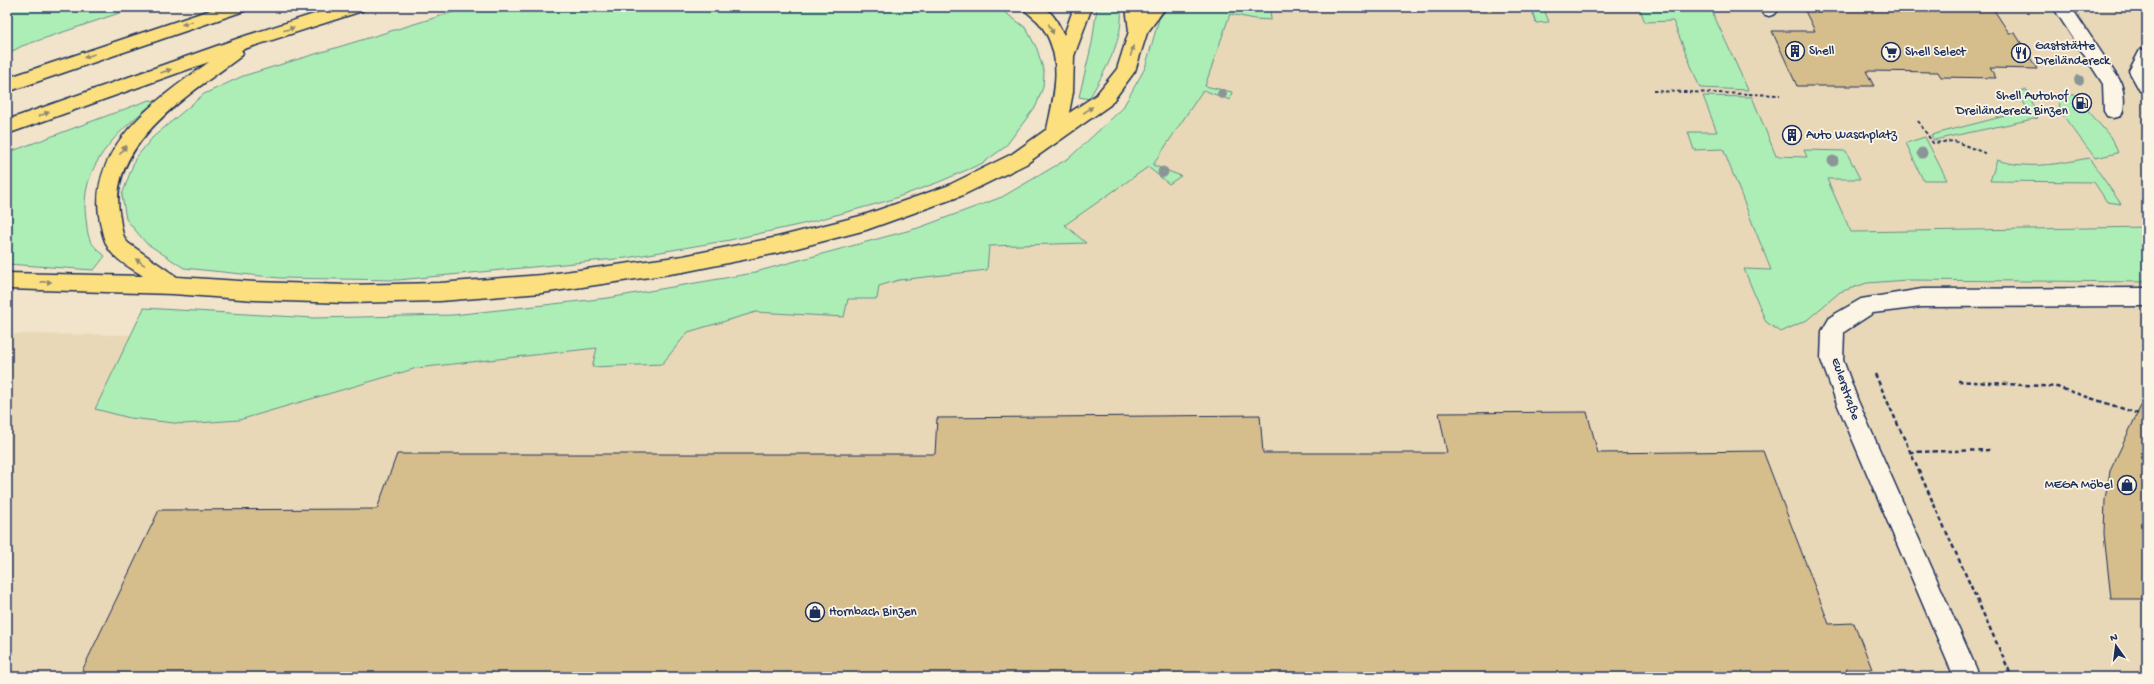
<svg xmlns="http://www.w3.org/2000/svg" width="2154" height="684" viewBox="0 0 2154 684" font-family="'Gochi Hand',sans-serif">
  <rect width="100%" height="100%" fill="#f1e4ca"/>
  <filter id="ink" filterUnits="userSpaceOnUse"><feTurbulence type="fractalNoise" baseFrequency=".025" numOctaves="2"/><feDisplacementMap in="SourceGraphic" scale="8" xChannelSelector="R" yChannelSelector="G"/><feConvolveMatrix kernelMatrix="1 2 1 2 8 2 1 2 1" color-interpolation-filters="sRGB"/></filter>
  <g filter="url(#ink)">
    <path fill="#e9d8b7" d="M1204,7H2147V677H7V334L471,337L696,319L1028,208L1176,92Z"/>
    <g fill="#adeeb6" stroke="#648e8a">
      <path d="M7,7H137L22,46L7,54Z"/>
      <path d="M470,7H998L1026,28L1037,49L1044,72L1043,87L1036,106L1005,147L983,163L939,182L887,201L803,224L730,240L626,258L398,280L280,278L184,268L146,243L126,219L122,195L135,159L152,138L204,94L243,76Z"/>
      <path d="M1097,7H1121C1124,41 1105,70 1089,99L1079,97L1092,43Z"/>
      <path d="M1168,7H1270L1271,20L1255,19L1230,14L1205,86L1232,92L1230,100L1203,90L1153,165L1181,176L1169,184L1148,167L1065,225L1086,243L989,246L987,270L899,280L879,286L877,299H848L844,317L756,312L688,332L662,364L592,367L597,348L417,368L239,420L183,424L130,418L95,409L144,308L313,318L453,315L608,298L748,274L918,228L1002,197L1069,158L1122,109L1145,68L1159,19Z"/>
      <path d="M1531,7H1543L1549,22L1536,23Z"/>
      <path d="M1639,7H1710L1748,90L1700,88L1673,21L1645,22Z"/>
      <path d="M2027,90L2038,118L1934,140L1931,135L2028,110L2017,91Z"/>
      <path d="M2058,95H2075L2113,140L2118,153L2095,158L2061,113Z"/>
      <path d="M1703,96L1752,97L1776,156L1807,157L1804,150L1846,151L1860,179H1827L1851,232L2147,227V282L1907,280L1867,283L1840,292L1807,320L1781,332L1766,322L1744,269L1771,270L1723,149L1694,150L1688,132H1717Z"/>
      <path d="M149,100L156,101C118,131 78,166 86,219C87,225 87,234 90,240C93,246 100,252 105,256L94,270L7,264V153Z"/>
      <path d="M1925,137L1947,180H1923L1906,143Z"/>
      <path d="M2089,158L2121,204L2107,202L2094,182L1990,181L1997,160C2030,170 2056,164 2089,158Z"/>
    </g>
    <g fill="#d6bd8c" stroke="#1b2f5e">
      <path d="M1803,7H1992L2009,33H2015L2037,69L1990,68L1996,78L1941,77L1938,72L1866,71L1874,86H1797L1772,31H1815Z"/>
      <path d="M2147,393V599H2111L2104,534L2105,499L2110,471Z"/>
      <path d="M1587,412L1598,453L1763,451L1829,624L1854,623L1872,669H1846L1849,677H79L159,510L377,509L397,454H935L937,418L1260,415L1263,453H1447L1439,413Z"/>
    </g>
    <g fill="none" stroke-linecap="round" stroke-linejoin="round">
      <g stroke="#1b2f5e" stroke-width="3">
        <g id="service">
          <path d="M1759,7H1777L1778,10L1775,14L1769,16L1763,14Z"/>
          <path d="M2053,7H2071L2119,79C2124,88 2126,107 2121,116L2114,118L2107,116L2104,111L2103,84Z"/>
          <path d="M2147,49V93L2140,91L2129,71L2140,50Z"/>
        </g>
      </g>
      <g stroke="#1b2f5e" stroke-width="3">
        <path id="minor" d="M2147,288V306L1922,307L1873,313L1844,332L1843,360L1858,401L1980,677H1954L1836,401L1821,360L1822,331L1830,317L1861,299L1922,289Z"/>
      </g>
      <g stroke="#1b2f5e" stroke-width="3">
        <g id="motorway">
          <path d="M219,7H247L244,11L7,92V78Z"/>
          <path d="M336,7H365L362,11L241,50L243,53L240,57C192,93 109,142 119,212C121,222 121,236 128,243L177,277L255,282L346,285L440,283L542,275L683,256L778,237L864,215L947,186L1012,154L1047,129C1055,92 1064,56 1040,24C1035,17 1027,14 1022,7C1051,7 1051,10 1064,35L1074,7H1092L1074,56L1073,92L1069,113L1096,95L1117,69L1129,31L1126,7H1144V11L1147,7H1166L1147,33L1135,71L1110,105L1026,164L961,196L866,230L778,253L683,272L542,293L440,301L346,303L255,300L173,294L7,289V273L143,276C133,269 119,262 111,252C103,242 101,227 99,215C90,144 159,98 209,62L7,134V120L245,36Z"/>
        </g>
      </g>
      <g stroke="#1b2f5e" stroke-width="2" stroke-dasharray="3.5 2.5" stroke-linecap="butt">
        <path d="M1653,91L1780,95"/>
        <path d="M1918,121L1933,143L1954,141L1987,154"/>
      </g>
      <g stroke="#1b2f5e" stroke-width="2.5" stroke-dasharray="4.5 3" stroke-linecap="butt">
        <path d="M1875,374L2012,677"/>
        <path d="M1958,381L2057,387L2139,414"/>
        <path d="M1910,452L1992,450"/>
      </g>
      <use href="#service" fill="#fcf5e5" fill-rule="evenodd"/>
      <use href="#minor" fill="#fcf5e5" fill-rule="evenodd"/>
      <use href="#motorway" fill="#fce080" fill-rule="evenodd"/>
    </g>
    <g fill="#8b9598">
      <circle cx="2079" cy="80" r="5"/>
      <circle cx="1222" cy="94" r="5"/>
      <circle cx="1922" cy="153" r="5.5"/>
      <circle cx="1833" cy="161" r="5.5"/>
      <circle cx="1163" cy="172" r="5.5"/>
    </g>
    <defs><path id="oneway-solid" d="M-6-.8H1V-3.2L6.5 0L1 3.2V.8H-6Z"/></defs>
    <g fill="#8c886f">
      <use href="#oneway-solid" transform="translate(187 23) rotate(162)"/>
      <use href="#oneway-solid" transform="translate(289 29) rotate(-18)"/>
      <use href="#oneway-solid" transform="translate(1051 29) rotate(64)"/>
      <use href="#oneway-solid" transform="translate(1132 51) rotate(-73)"/>
      <use href="#oneway-solid" transform="translate(89 56) rotate(161)"/>
      <use href="#oneway-solid" transform="translate(166 71) rotate(-19)"/>
      <use href="#oneway-solid" transform="translate(1088 110) rotate(-34)"/>
      <use href="#oneway-solid" transform="translate(44 114) rotate(-20)"/>
      <use href="#oneway-solid" transform="translate(123 150) rotate(-53)"/>
      <use href="#oneway-solid" transform="translate(140 262) rotate(-146)"/>
      <use href="#oneway-solid" transform="translate(46 282) rotate(1)"/>
    </g>
  </g>
  <defs>
    <g id="building-ring" transform="scale(1)"><circle r="9.5" fill="#fcf5e5" stroke="#1b2f5e" stroke-width="1.5"/><path d="M-4-6H4V6H1V3H-1V6H-4ZM-2.5-4.3h1.7v1.8h-1.7ZM.8-4.3h1.7v1.8H.8ZM-2.5-1h1.7V.8h-1.7ZM.8-1h1.7V.8H.8Z" fill="#1b2f5e"/></g>
    <g id="supermarket-ring" transform="scale(1)"><circle r="9.5" fill="#fcf5e5" stroke="#1b2f5e" stroke-width="1.5"/><path d="M-6-5.5h2.5l.6 2H6L4.5 2H-2.5L-4.4-4H-6ZM-1.5 3.2a1.3 1.3 0 1 0 .1 0ZM3 3.2a1.3 1.3 0 1 0 .1 0Z" fill="#1b2f5e"/></g>
    <g id="restaurant-ring" transform="scale(1)"><circle r="9.5" fill="#fcf5e5" stroke="#1b2f5e" stroke-width="1.5"/><path d="M-5-6h1v4h1v-4h1v4h1v-4h1v5L-1.5 .5V6h-2V.5L-5-1ZM5-6V6H3V1.5H1.5Q1.5-4 5-6Z" fill="#1b2f5e"/></g>
    <g id="fuel-ring" transform="scale(1)"><circle r="9.5" fill="#fcf5e5" stroke="#1b2f5e" stroke-width="1.5"/><path d="M-5.5-6h7V0h2V4h1.3V-2.5L3-4.5l.8-.8L6-3V5H2.5V1h-1V6h-7ZM-4.2-4.7v3.2H.2V-4.7Z" fill="#1b2f5e"/></g>
    <g id="shop-ring" transform="scale(1)"><circle r="9.5" fill="#fcf5e5" stroke="#1b2f5e" stroke-width="1.5"/><path d="M-5-2.5h2.3a2.7 3.5 0 0 1 5.4 0H5L5.5 6h-11ZM-1.5-2.5h3a1.5 2.3 0 0 0-3 0Z" fill="#1b2f5e"/></g>
  </defs>
  <g fill-rule="evenodd">
    <use href="#building-ring" x="1795" y="51"/>
    <use href="#supermarket-ring" x="1891" y="52"/>
    <use href="#restaurant-ring" x="2021" y="53"/>
    <use href="#fuel-ring" x="2082" y="103"/>
    <use href="#building-ring" x="1792" y="135"/>
    <use href="#shop-ring" x="2127" y="485"/>
    <use href="#shop-ring" x="815" y="612"/>
  </g>
  <g text-anchor="middle" dominant-baseline="central" stroke-width="3.5" stroke-linejoin="round" paint-order="stroke">
    <g font-size="13" fill="#1b2f5e" stroke="#fcf5e5" text-anchor="start">
      <text x="2035" y="46">Gaststätte<tspan x="2035" dy="15">Dreiländereck</tspan></text>
      <text x="1809" y="51">Shell</text>
      <text x="1905" y="52">Shell Select</text>
      <text x="2068" y="96" text-anchor="end">Shell Autohof<tspan x="2068" dy="15">Dreiländereck Binzen</tspan></text>
      <text x="1806" y="135">Auto Waschplatz</text>
      <text x="2113" y="485" text-anchor="end">MEGA Möbel</text>
      <text x="829" y="612">Hornbach Binzen</text>
    </g>
    <g font-size="13" fill="#1b2f5e" stroke="#fcf5e5">
      <text transform="translate(1845 389) rotate(71)">Eulerstraße</text>
    </g>
  </g>
  <rect width="2154" height="684" fill="none" stroke="#fcf5e5" stroke-width="24"/>
  <rect x="12" y="12" width="2130" height="660" fill="none" stroke="#1b2f5e" stroke-width="1.5" filter="url(#ink)"/>
  <g transform="translate(2116 646) rotate(346)" stroke="#fcf5e5" stroke-width="3" paint-order="stroke">
  <path d="M0-3L7 15L0 10L-7 15Z" fill="#1b2f5e"/>
  <text y="-6" font-size="11" font-weight="bold" text-anchor="middle" fill="#1b2f5e">N</text>
  </g>
</svg>
